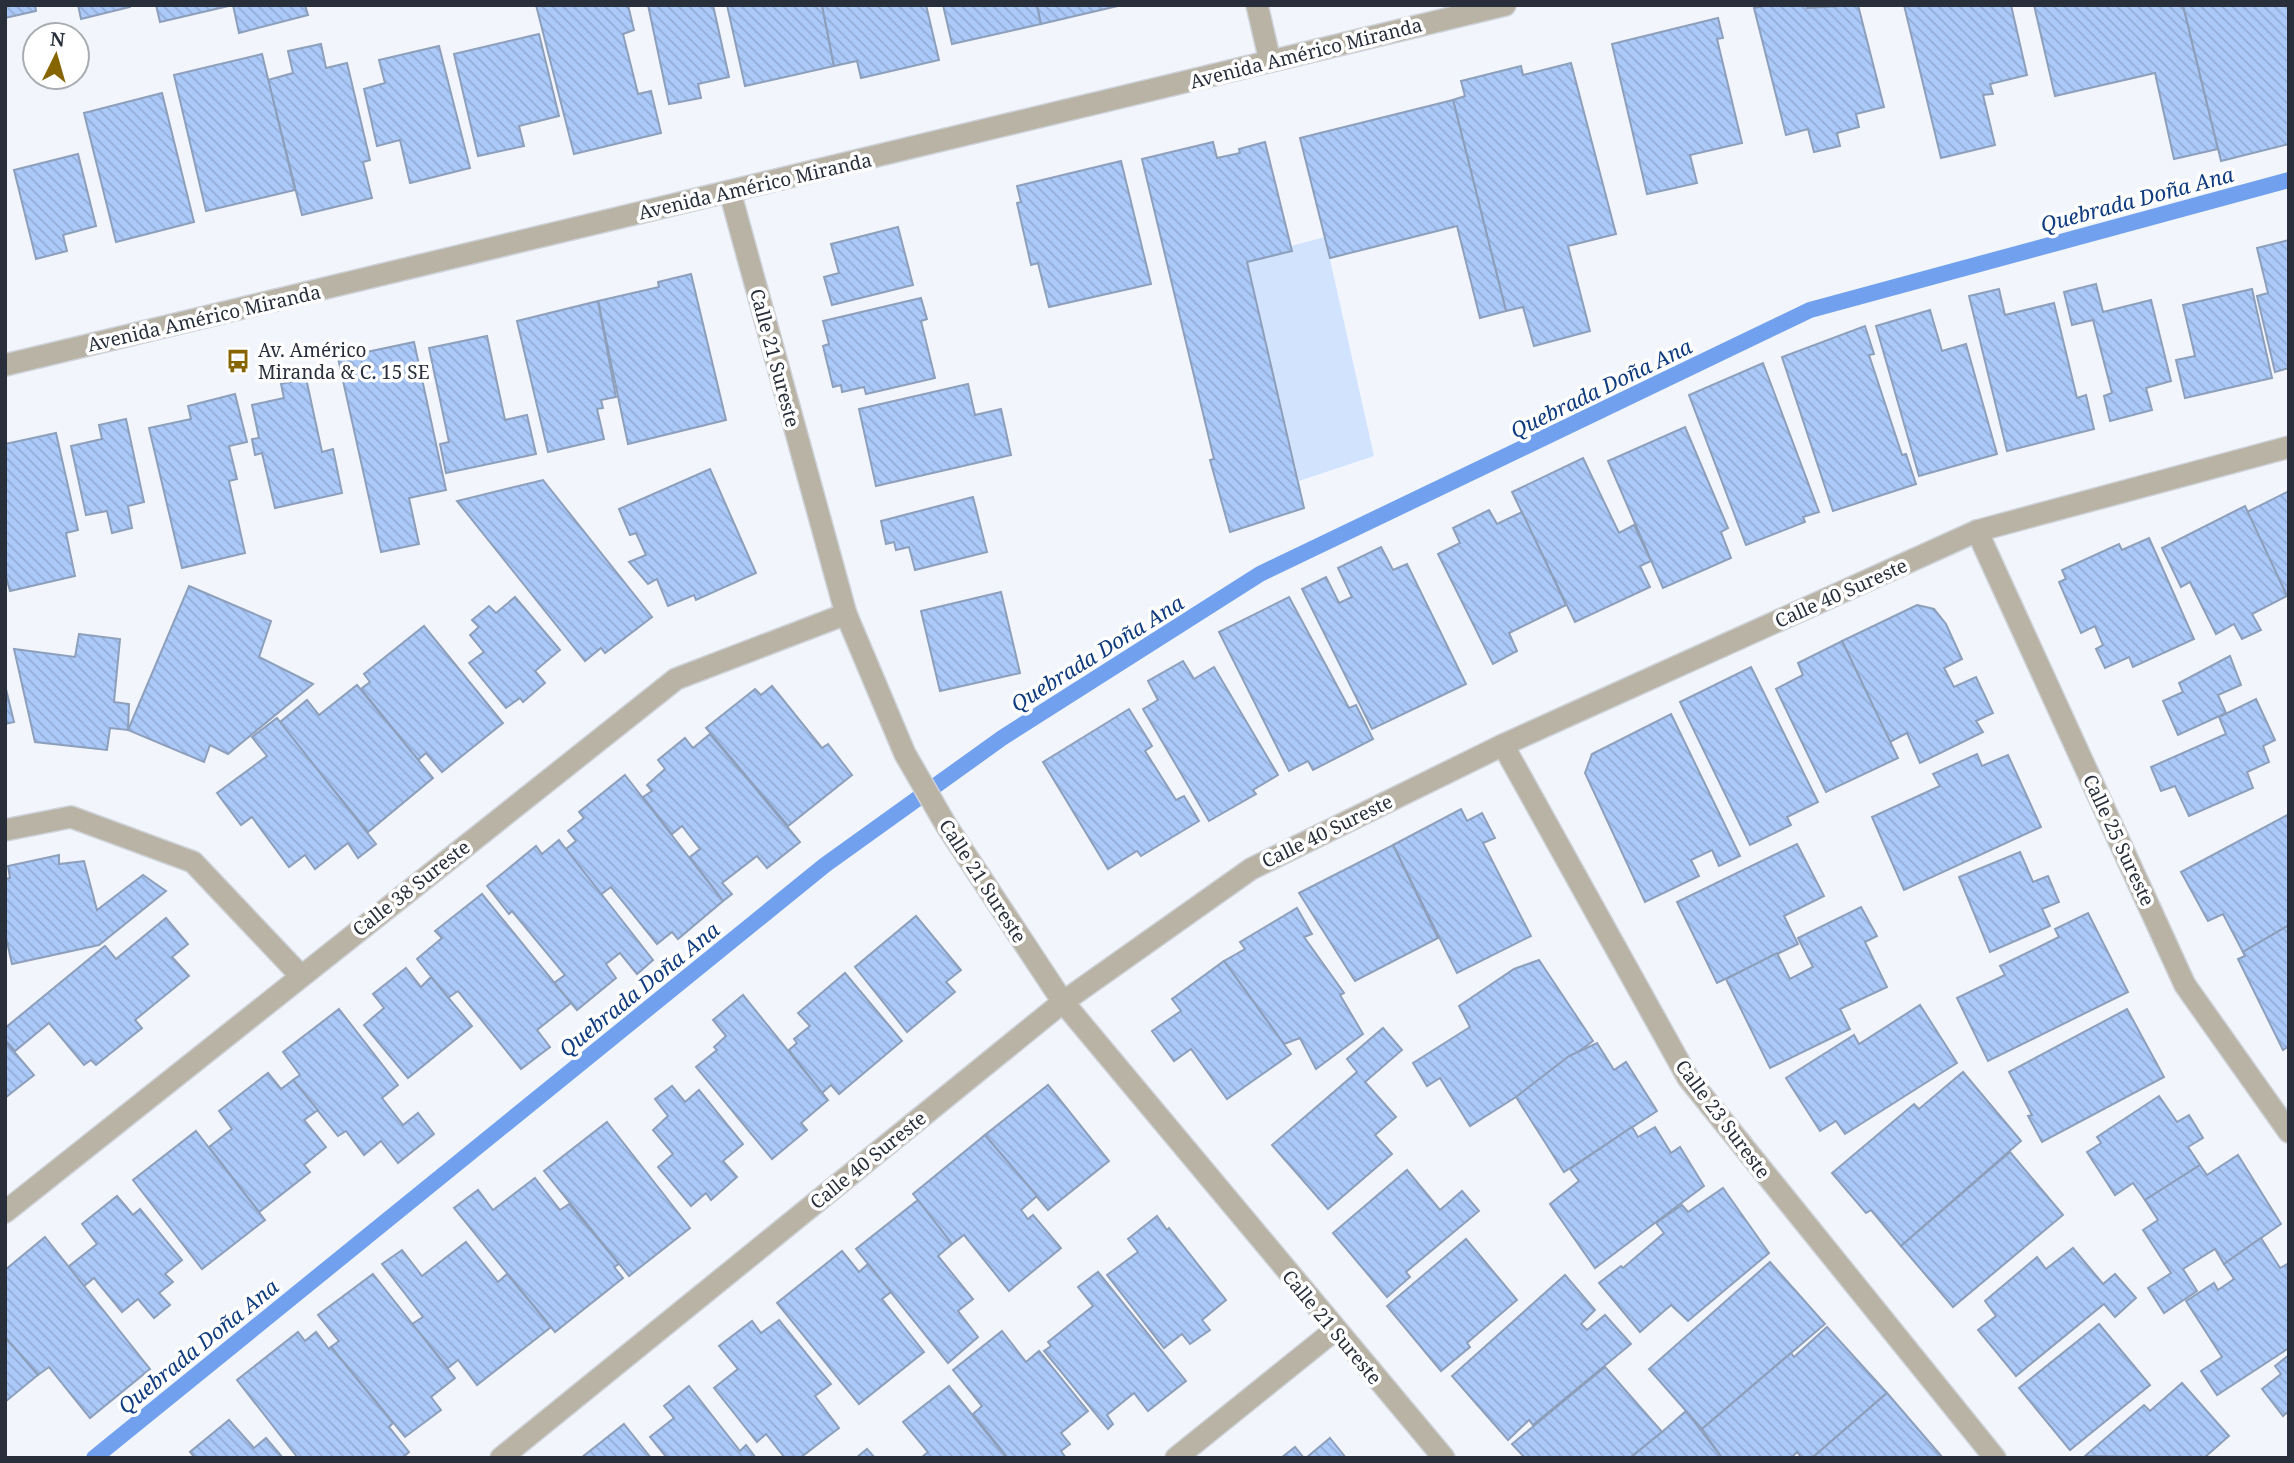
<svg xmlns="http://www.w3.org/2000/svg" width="2294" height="1463" viewBox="0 0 2294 1463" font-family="'Noto Serif',serif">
  <defs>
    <pattern id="building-back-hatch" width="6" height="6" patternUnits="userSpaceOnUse" patternTransform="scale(1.75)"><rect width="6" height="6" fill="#abc9f9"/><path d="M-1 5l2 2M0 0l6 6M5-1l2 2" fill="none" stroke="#93add6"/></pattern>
  </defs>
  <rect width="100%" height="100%" fill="#f2f6fc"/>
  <path fill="#d2e3fe" d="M1325,237L1374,456L1299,481L1247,262L1291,251V246Z"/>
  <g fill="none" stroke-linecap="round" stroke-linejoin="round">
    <path stroke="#71a1ee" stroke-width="16" d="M94,1458L825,865L1002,738L1260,574L1810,310L2289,180"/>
  </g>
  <g fill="url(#building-back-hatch)" stroke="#8d9fbb" stroke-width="2">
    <path d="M5,5H35L36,11L5,18Z"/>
    <path d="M78,5H130V7L81,19Z"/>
    <path d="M156,5H233L160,22Z"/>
    <path d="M233,5H305L308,15L239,33Z"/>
    <path d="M536,5H628L634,30L623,34L638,94L651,91L661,133L574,154Z"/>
    <path d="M648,5H713L729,77L698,84L701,98L669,104Z"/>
    <path d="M727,5H822L834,66L745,86Z"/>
    <path d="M822,5H926L939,60L861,78L857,61L834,66Z"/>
    <path d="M943,5H1037L1041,24L952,44Z"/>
    <path d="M1037,5H1122L1041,24Z"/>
    <path d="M1768,5H1807V8L1858,5L1884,107L1856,114L1859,127L1837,133L1840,146L1814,152L1808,129L1786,135L1754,8Z"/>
    <path d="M1904,5H2011L2027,75L1990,84L1993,94L1983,95L1995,145L1941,158Z"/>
    <path d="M2034,5H2183L2218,149L2174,159L2155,73L2055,96Z"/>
    <path d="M2183,5H2289V144L2221,161Z"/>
    <path d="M1718,18L1723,38L1717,39L1742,143L1690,155L1697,183L1647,194L1612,44Z"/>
    <path d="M539,34L559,116L519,126L524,146L478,156L454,54Z"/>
    <path d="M321,44L326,68L347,63L370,160L363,162L372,198L302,215L268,80L293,73L288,51Z"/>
    <path d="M439,46L470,168L410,183L400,140L377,146L364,89L385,83L379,60Z"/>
    <path d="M262,54L295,190L206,211L174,75Z"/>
    <path d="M1571,63L1616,234L1568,246L1590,331L1534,346L1523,307L1506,311L1453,100L1465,96L1461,81L1521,66L1523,75Z"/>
    <path d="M162,93L194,222L116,242L84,113Z"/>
    <path d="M1453,100L1506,311L1480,318L1457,226L1330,258L1300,138Z"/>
    <path d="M1213,142L1217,158L1240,153L1239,149L1265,142L1292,251L1247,262L1304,508L1230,532L1210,460L1214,459L1142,159Z"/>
    <path d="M78,154L96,226L63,235L67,251L36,259L14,170Z"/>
    <path d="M1121,161L1151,284L1049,307L1038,263L1031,265L1017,203L1021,202L1017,186Z"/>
    <path d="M898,227L913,285L832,305L824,277L839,273L831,244Z"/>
    <path d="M2289,240V368L2275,372L2257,296L2268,293L2257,248Z"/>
    <path d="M691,274L726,420L628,444L598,301L659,287L658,282Z"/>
    <path d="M2096,284L2103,312L2151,300L2171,381L2146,388L2152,410L2110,421L2104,396L2112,393L2093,320L2072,325L2064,292Z"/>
    <path d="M1999,289L2005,315L2054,303L2077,398L2086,395L2094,429L2007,451L1969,296Z"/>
    <path d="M2252,289L2272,378L2185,398L2176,360L2195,356L2183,305Z"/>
    <path d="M921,298L927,319L921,321L935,378L866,394L864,387L842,392L841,385L833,387L823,346L829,344L823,321Z"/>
    <path d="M598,301L616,397L601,400L603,408L597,409L604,439L548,452L517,321Z"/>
    <path d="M1930,310L1942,351L1966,344L1997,454L1919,476L1876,326Z"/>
    <path d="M1865,326L1874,354L1869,355L1902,455L1906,454L1916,484L1833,511L1782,357Z"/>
    <path d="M487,336L505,420L527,415L536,454L446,473L440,444L449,442L429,348Z"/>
    <path d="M414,342L446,490L409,498L419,544L381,552L338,358Z"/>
    <path d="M1763,363L1819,512L1803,517L1805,522L1746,545L1689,395Z"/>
    <path d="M306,378L322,452L333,449L342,493L275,508L262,453L255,455L252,439L259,438L252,405L284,398L281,384Z"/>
    <path d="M968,384L975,415L1001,409L1011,455L876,486L859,409Z"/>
    <path d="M235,394L247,442L229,446L237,479L229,481L245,553L182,568L149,428L191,419L188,406Z"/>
    <path d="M126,419L144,502L128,506L132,528L112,533L107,511L86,515L71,446L102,439L99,425Z"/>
    <path d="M1685,427L1728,528L1721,532L1731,558L1663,588L1608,461Z"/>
    <path d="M56,433L78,530L66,533L75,576L10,591L5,573V444Z"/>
    <path d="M1583,458L1619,533L1634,525L1651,561L1640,566L1650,587L1575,622L1512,492Z"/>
    <path d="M710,469L756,573L696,600L694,595L668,606L657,579L648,584L629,562L646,555L636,533L630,535L619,509Z"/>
    <path d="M543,480L652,617L605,653L601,648L585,661L457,501Z"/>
    <path d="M2289,491V596H2287L2247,512Z"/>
    <path d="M973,497L987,552L915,570L909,547L896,550L894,542L886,544L881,521Z"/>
    <path d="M2245,506L2287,596L2252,614L2261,630L2242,639L2234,624L2216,634L2190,582L2181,587L2162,548Z"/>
    <path d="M1489,510L1497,524L1522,512L1566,605L1509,633L1517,651L1493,664L1438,554L1460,543L1453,528Z"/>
    <path d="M2149,538L2194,639L2133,667L2129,657L2105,668L2096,649L2103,645L2095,626L2081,633L2059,582L2066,579L2062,570L2119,544L2122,550Z"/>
    <path d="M1381,547L1393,570L1407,564L1466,684L1372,729L1302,589L1326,577L1339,603L1352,597L1338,568Z"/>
    <path d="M189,586L271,621L259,657L313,684L228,754L210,745L204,762L128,730Z"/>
    <path d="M1001,592L1020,673L940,691L921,611Z"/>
    <path d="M515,597L560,650L535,671L545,683L523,702L520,698L506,708L469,663L484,652L470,635L479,627L472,620L489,606L496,613Z"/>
    <path d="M1289,597L1349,708L1356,705L1373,739L1313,770L1308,761L1289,771L1219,632Z"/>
    <path d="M1917,605L1934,609L1946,624L1962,659L1944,668L1954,687L1976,677L1993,713L1976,721L1983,732L1920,763L1907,733L1890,742L1842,641Z"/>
    <path d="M424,626L503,723L442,772L426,753L418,760L361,689L370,682L364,674Z"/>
    <path d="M79,634L120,639L114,702L129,704L128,730L110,728L107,750L35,742L14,649L75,657Z"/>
    <path d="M1842,641L1898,758L1826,792L1776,689L1803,675L1798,663Z"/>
    <path d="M2230,656L2241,685L2218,695L2226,713L2178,735L2163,701L2183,692L2179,683Z"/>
    <path d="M1183,661L1194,679L1214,667L1278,775L1253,790L1256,794L1209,821L1143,709L1158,700L1148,681Z"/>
    <path d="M1751,667L1818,802L1787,817L1791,825L1750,845L1680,702Z"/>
    <path d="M5,685L14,722L5,724Z"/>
    <path d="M357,685L433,778L368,832L279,723L307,700L319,715Z"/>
    <path d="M772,686L822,748L828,744L852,775L788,826L706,728L755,689L761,695Z"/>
    <path d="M2256,699L2275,740L2263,746L2269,762L2247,772L2253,788L2189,816L2175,786L2161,791L2151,767L2226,734L2219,717Z"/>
    <path d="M1129,709L1152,746L1145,751L1176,800L1184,796L1199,821L1141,856L1137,851L1108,869L1043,762Z"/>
    <path d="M1671,714L1740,856L1719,866L1712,850L1691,860L1699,876L1645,902L1585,773L1592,754Z"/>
    <path d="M277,718L376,844L358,858L348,843L315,869L305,855L289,867L252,817L241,825L217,793L267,756L252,737Z"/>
    <path d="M710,734L800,842L767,868L757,856L722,883L732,894L723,901L690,857L700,849L682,826L672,834L643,797L652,791L647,785L665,769L658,760L685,738L693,748Z"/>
    <path d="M1977,754L1982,766L2008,755L2041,827L1904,890L1872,817L1940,786L1933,774Z"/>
    <path d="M625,775L723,901L678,939L672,932L657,944L611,887L600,895L566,849L576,841L568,831L584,818L579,812Z"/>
    <path d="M1461,809L1467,821L1482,813L1495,838L1483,843L1531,936L1457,973L1393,845Z"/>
    <path d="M2289,814V925L2243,952L2223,914L2208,921L2181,872Z"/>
    <path d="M559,840L653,960L637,974L620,953L606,964L616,978L577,1010L554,983L565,975L512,911L509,914L487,886L536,846L542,854Z"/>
    <path d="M1797,844L1824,896L1784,916L1798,944L1717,983L1677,902Z"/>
    <path d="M1393,845L1438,938L1355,981L1299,893Z"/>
    <path d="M2020,852L2033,882L2048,876L2059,902L2042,909L2050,926L1990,952L1959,877Z"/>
    <path d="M59,855V864L84,861L97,910L143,875L166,891L99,945L12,964L5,933V879L10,878L8,866Z"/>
    <path d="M482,894L571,1003L537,1030L550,1047L521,1069L458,991L448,998L417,959L442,938L435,931Z"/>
    <path d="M1861,907L1877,936L1865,942L1887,987L1840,1009L1850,1029L1770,1068L1726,979L1777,953L1790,979L1813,967L1798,938Z"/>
    <path d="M1297,908L1312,934L1304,937L1344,993L1340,995L1363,1034L1316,1069L1300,1038L1284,1044L1224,961L1245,949L1240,942Z"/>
    <path d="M2088,913L2128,992L1988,1061L1957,998L2005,975L2000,966L2059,937L2055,929Z"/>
    <path d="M916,916L961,970L946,982L955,992L907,1032L855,967Z"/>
    <path d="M166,918L188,944L172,957L189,976L135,1020L142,1028L96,1065L91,1060L84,1065L49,1023L15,1051L5,1040V1028L105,946L116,959Z"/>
    <path d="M2289,925V1046L2283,1050L2238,959L2245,956L2243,952Z"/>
    <path d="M1539,960L1593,1041L1516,1097L1470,1126L1440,1078L1427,1086L1413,1063L1470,1027L1459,1006L1514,969Z"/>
    <path d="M1224,961L1291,1054L1227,1099L1191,1049L1174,1061L1152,1031L1181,1011L1172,999Z"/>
    <path d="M406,968L421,987L431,977L472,1026L408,1078L364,1025L384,1008L373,994Z"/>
    <path d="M845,973L902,1041L839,1094L831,1085L822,1093L789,1050L797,1043L794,1039L810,1026L798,1013Z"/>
    <path d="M743,995L828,1100L801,1123L807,1130L772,1159L696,1067L717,1050L714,1047L726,1036L713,1020Z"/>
    <path d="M1920,1005L1957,1063L1845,1134L1836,1121L1820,1131L1786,1078L1854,1035L1859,1044Z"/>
    <path d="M339,1009L398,1085L382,1098L403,1125L418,1113L434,1134L398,1163L381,1141L364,1155L346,1131L338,1136L293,1080L300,1075L283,1052Z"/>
    <path d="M2127,1009L2164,1077L2042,1142L2028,1116L2032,1115L2009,1072Z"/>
    <path d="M1383,1028L1402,1050L1365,1082L1396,1117L1375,1135L1392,1154L1328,1209L1272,1145L1357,1072L1347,1059Z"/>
    <path d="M5,1041L34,1075L5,1098Z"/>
    <path d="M1597,1043L1614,1070L1626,1062L1657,1111L1564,1172L1516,1097L1569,1056Z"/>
    <path d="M1963,1072L2021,1141L1901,1246L1871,1210L1866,1213L1832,1173L1914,1104L1919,1109Z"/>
    <path d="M268,1073L281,1089L293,1080L318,1110L304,1120L326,1147L304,1165L310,1172L259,1212L209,1147L232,1129L219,1111Z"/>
    <path d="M1048,1085L1109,1161L1048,1210L985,1135Z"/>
    <path d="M672,1086L685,1102L699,1090L743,1144L723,1161L737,1177L711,1200L706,1193L691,1206L658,1167L673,1154L653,1130L668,1116L655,1099Z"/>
    <path d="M2159,1096L2177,1122L2189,1115L2203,1138L2188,1147L2200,1165L2145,1200L2133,1183L2115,1195L2087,1152L2101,1143L2097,1137Z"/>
    <path d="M607,1122L690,1228L629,1276L544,1171Z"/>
    <path d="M1632,1127L1638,1137L1655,1127L1671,1153L1680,1147L1704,1186L1595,1268L1550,1204L1579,1181L1570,1169Z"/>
    <path d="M196,1131L265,1220L202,1269L133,1180Z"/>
    <path d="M985,1135L1037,1196L1021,1210L1028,1219L1033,1215L1061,1248L1009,1291L964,1235L952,1244L913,1194Z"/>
    <path d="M2010,1152L2063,1215L1953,1307L1901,1246Z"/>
    <path d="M2238,1155L2281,1224L2224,1264L2215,1249L2183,1269L2197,1291L2164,1313L2148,1288L2171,1273L2143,1230L2158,1220L2145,1200L2200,1165L2207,1175Z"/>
    <path d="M1407,1170L1440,1210L1462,1191L1479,1211L1406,1272L1410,1277L1387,1297L1333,1233Z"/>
    <path d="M535,1178L560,1210L569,1204L619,1264L614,1267L623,1278L555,1332L454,1208L478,1190L493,1210Z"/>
    <path d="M1723,1188L1769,1253L1688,1321L1671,1305L1640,1332L1599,1283L1621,1266L1623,1268L1664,1233L1656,1223L1682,1205L1688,1212Z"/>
    <path d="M117,1196L133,1215L140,1209L182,1260L165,1274L173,1282L159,1293L170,1305L154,1318L138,1299L122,1312L94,1278L84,1286L68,1267L97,1244L82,1224Z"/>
    <path d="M918,1200L952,1244L938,1256L973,1299L958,1311L978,1337L948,1363L856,1249Z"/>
    <path d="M1157,1216L1167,1230L1169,1228L1226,1300L1202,1320L1210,1330L1190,1344L1182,1334L1164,1348L1107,1275L1138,1252L1128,1239Z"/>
    <path d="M45,1237L150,1369L90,1418L49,1367L38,1375L5,1337V1270Z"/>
    <path d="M2261,1238L2280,1268L2289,1263V1348L2217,1395L2201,1371L2222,1357L2186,1301L2214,1283L2218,1290L2234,1279L2224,1264Z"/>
    <path d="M1466,1239L1517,1300L1467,1343L1470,1347L1441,1371L1387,1306Z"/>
    <path d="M466,1242L498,1282L507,1274L551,1327L477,1385L458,1360L448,1368L412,1324L423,1317L382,1264L402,1250L422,1276Z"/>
    <path d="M2073,1248L2103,1284L2115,1274L2136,1298L2115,1317L2104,1304L2016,1376L1978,1330L1996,1316L1985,1301L2037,1257L2046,1269Z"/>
    <path d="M842,1251L859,1272L868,1264L891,1292L882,1299L924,1352L859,1404L777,1303Z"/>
    <path d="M1770,1262L1825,1324L1702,1429L1649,1369Z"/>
    <path d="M1098,1272L1186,1381L1148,1411L1134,1393L1107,1415L1113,1424L1108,1429L1044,1351L1051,1346L1048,1342L1093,1306L1078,1287Z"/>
    <path d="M373,1274L455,1378L431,1397L441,1410L405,1437L331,1347L339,1341L318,1315Z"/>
    <path d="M1565,1275L1595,1310L1581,1324L1587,1330L1605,1315L1631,1344L1533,1425L1529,1420L1508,1440L1452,1376Z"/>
    <path d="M779,1320L831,1384L815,1396L839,1428L800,1458H785L766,1434L757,1442L714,1388L738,1369L719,1346L752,1321L761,1333Z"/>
    <path d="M2099,1324L2150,1385L2070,1450L2019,1388Z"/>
    <path d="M1827,1327L1887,1393L1812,1458H1802L1797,1452L1791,1458H1722L1702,1429L1791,1353L1794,1357Z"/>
    <path d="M1002,1331L1026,1362L1039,1351L1088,1411L1061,1433L1070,1444L1061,1451L1066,1458H1008L973,1414L982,1406L953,1370Z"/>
    <path d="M298,1332L305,1341L316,1332L329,1349L331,1347L393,1423L389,1427L409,1452L402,1458H298L237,1380Z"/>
    <path d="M5,1337L38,1375L5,1402Z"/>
    <path d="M2289,1355V1411L2283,1416L2262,1389L2281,1374L2275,1366Z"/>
    <path d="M1605,1367L1662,1432L1630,1458H1525L1512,1444Z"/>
    <path d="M2182,1383L2229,1436L2204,1458L2085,1456L2144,1405L2150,1411Z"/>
    <path d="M689,1386L740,1451L746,1445L756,1458H667L650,1437L674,1418L664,1406Z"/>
    <path d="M949,1386L1007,1458H921L928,1452L903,1422Z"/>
    <path d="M1887,1393L1943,1458H1812Z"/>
    <path d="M1686,1411L1722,1458H1630L1662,1432Z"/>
    <path d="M229,1420L254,1448L266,1438L283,1458H195L190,1452Z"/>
    <path d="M624,1424L651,1458H581Z"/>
    <path d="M1330,1438L1346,1458H1306Z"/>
    <path d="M1295,1447L1304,1458H1281Z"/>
    <path d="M867,1449L875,1458H856Z"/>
  </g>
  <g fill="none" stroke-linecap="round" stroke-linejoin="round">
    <g stroke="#ced2d9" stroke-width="24">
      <g id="minor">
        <path d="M1257,5L1270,61"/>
        <path d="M730,192L846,614L905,754L946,825L1063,1002L1444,1458"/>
        <path d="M5,365L1505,5"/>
        <path d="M1977,531L2185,985L2289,1132"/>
        <path d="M1503,745L1688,1078L1995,1458"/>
        <path d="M5,830L71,817L193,862L300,975"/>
        <path d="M5,1212L676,679L846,614"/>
        <path d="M501,1458L1063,1002L1251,869L1503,745L1977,531L2289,447"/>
        <path d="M1176,1458L1335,1330"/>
      </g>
    </g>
    <use href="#minor" stroke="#b9b3a5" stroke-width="21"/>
  </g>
  <defs>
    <g id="bus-bare" transform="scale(1.89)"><path d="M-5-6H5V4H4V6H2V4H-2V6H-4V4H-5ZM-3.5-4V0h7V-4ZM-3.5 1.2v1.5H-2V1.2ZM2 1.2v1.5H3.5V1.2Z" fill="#866500" stroke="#fff" stroke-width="2.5" paint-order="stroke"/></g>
  </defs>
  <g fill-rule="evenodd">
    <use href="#bus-bare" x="238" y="361"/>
  </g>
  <g text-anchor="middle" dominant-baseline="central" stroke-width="7" stroke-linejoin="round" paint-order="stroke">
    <g font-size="19" fill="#282f3a" stroke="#fff">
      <text transform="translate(1306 53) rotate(-14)">Avenida Américo Miranda</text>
      <text transform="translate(755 186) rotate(-13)">Avenida Américo Miranda</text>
      <text transform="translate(204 318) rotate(-13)">Avenida Américo Miranda</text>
      <text transform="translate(775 358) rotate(75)">Calle 21 Sureste</text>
      <text transform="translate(1841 593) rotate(-24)">Calle 40 Sureste</text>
      <text transform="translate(1327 831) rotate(-26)">Calle 40 Sureste</text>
      <text transform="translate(2119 840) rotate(65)">Calle 25 Sureste</text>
      <text transform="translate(983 881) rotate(57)">Calle 21 Sureste</text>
      <text transform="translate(411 888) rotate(-38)">Calle 38 Sureste</text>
      <text transform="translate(1723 1119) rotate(53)">Calle 23 Sureste</text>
      <text transform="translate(868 1160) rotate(-39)">Calle 40 Sureste</text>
      <text transform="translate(1332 1327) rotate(50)">Calle 21 Sureste</text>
    </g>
    <g font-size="19" fill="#282f3a" stroke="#fff" text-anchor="start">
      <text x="258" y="350">Av. Américo<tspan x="258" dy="22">Miranda &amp; C. 15 SE</tspan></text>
    </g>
    <g font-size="21" font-style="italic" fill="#0f3b7f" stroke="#fff">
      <text transform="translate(2137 199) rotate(-15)">Quebrada Doña Ana</text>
      <text transform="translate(1601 388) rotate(-26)">Quebrada Doña Ana</text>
      <text transform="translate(1097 653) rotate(-32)">Quebrada Doña Ana</text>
      <text transform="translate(639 989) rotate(-39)">Quebrada Doña Ana</text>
      <text transform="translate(198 1346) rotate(-39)">Quebrada Doña Ana</text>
    </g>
  </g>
  <rect width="2294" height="1463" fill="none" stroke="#282f3a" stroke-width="14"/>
  <g transform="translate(56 56) rotate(5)"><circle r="33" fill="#ffffff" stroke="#a9acb0" stroke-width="2"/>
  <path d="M0-5L12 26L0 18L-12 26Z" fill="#866500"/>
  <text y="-10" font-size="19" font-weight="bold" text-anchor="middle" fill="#282f3a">N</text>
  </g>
</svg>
